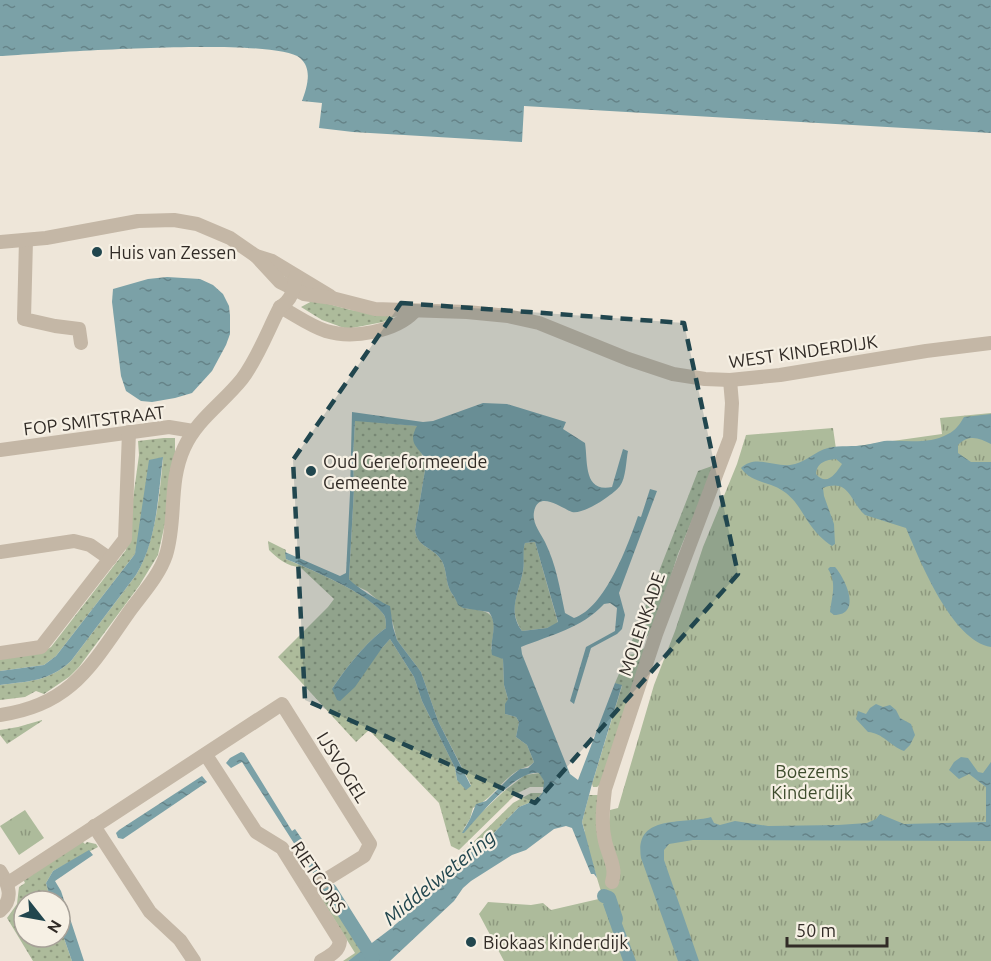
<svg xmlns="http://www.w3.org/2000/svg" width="991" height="961" viewBox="0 0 991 961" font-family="Ubuntu,sans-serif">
  <defs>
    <pattern id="grass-dots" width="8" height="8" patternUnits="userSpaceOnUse" patternTransform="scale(1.5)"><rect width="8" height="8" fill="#adbb9b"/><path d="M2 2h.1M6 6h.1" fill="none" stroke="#8d987e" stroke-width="1.8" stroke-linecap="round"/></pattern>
    <pattern id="park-tufts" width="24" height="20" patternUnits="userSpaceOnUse" patternTransform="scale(1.5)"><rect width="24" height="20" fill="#adbb9b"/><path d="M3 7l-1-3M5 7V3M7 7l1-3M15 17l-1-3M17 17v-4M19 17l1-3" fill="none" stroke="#8d987e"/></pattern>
    <pattern id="water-ripples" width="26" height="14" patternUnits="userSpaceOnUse" patternTransform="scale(1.5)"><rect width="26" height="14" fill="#7ba1a7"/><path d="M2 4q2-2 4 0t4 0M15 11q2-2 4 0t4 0" fill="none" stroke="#658388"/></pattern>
  </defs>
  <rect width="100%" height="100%" fill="#eee6d9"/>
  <g fill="url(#grass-dots)">
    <path d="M314,300L351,310L398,315L383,322L347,329L322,320L301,307Z"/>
    <path d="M355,420L418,426L422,456L425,458L426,464L415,530C417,546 429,546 439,557C447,566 445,578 449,588C452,595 458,602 463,608C498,611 496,616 491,649L503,659L504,685L508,699L505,714L516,717L519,722L516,737L527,745L534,762C528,768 523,767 517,771C500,782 492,799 473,808L470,819L463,830L503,792L525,775L540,773L544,781V787H530L516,794L459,850L451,846L439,803L369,730L356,742L278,657L328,607L334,599L300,567C288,567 277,558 269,550L268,541L286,550V559C309,569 371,594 384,615C386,618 386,624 386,628C366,642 346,668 332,689L382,648L390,639L414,677L422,701L455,768L457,780L471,785L438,721L421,672L397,640L391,616L381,603L367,591L352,584L349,579L354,489L353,458Z"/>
    <path d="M164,438H175V457L171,496L158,555L139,586L79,667L69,677L44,694L36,691L25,697L0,700V685C29,681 48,682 71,661L136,575C155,544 160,494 163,457L135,554L56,656L44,665L0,671V659L40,653L51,647L126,550L139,455L138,441Z"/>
    <path d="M715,465L678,554L654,629L646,638L634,647L630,646L698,471Z"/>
    <path d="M535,542L558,623L547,628L522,631C507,608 519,594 523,571C525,560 521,554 525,543Z"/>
    <path d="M649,645L603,782L597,787H593L592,784L622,686L615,683L627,655L635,654Z"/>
    <path d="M42,720V721L7,744L0,735V730L18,727Z"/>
    <path d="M531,793H542L536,800L519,807L491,836L467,856L458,870L457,860L459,856L513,803Z"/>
    <path d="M589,795H599L600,885L582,822Z"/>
    <path d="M82,841L85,844L87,842L96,844L98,847L53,871L46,883L51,901H24V937H60V927L72,961H33L7,918L17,904L19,887L25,883L23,879Z"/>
    <path d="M328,891L361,952L348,961H343L355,953L323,901L324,894Z"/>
  </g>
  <g fill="url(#park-tufts)">
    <path d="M991,413V961H504L479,914L488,902L531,905L543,903L551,910L603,898L583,832L609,822L610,810L618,808L654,685L675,631L703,547L737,464L746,435L833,428L836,449L942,434L940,418Z"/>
    <path d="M25,810L44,838L19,855L0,826Z"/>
  </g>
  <g fill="url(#water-ripples)" fill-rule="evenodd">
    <path d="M0,0H991V133L524,106L522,142L353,132L319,128L322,103L302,101C307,87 313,69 300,58C273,36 46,53 0,56Z"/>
    <path d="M167,277L200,279L213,285L223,294L229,306L230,315V334L226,345L212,371L192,393L175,398L152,402L141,401L126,391L121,376L112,302L113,289L148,279Z"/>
    <path d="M483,403L507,404L566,422L563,429L585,443C588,461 583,493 612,487L623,449L628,451C626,460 626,478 620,486C613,495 583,515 572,512C563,509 538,489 534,512C532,523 540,532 545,542C556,564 560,589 565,613L574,618C605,608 628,545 638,516L641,517L650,489L657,491L619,593L625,615L622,629L617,634L591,648L574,704L570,701L586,647L615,631L617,608L610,603L604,604C582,628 551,635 521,647L522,654L570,774L578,780L615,683L622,685L592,784L582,822L597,878L594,874H591L572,828L566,826L554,829L526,850L512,855L471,881L463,888L454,901L390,961H348L389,930L458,870L467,856L491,836L519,807L536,800L543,792L544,781L539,773C515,770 479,816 464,833H462L470,819L476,804L486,801L510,777L520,769L528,768L534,762L527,745L516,737L519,722L516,717L505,714V704L508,699L504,685L503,659L492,655C489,640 499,626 489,612L463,608L458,605C456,598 452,595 449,588C445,578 447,566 439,557C429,546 417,546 415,530L426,464C424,448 405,447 417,426L355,421L353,458L354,489L349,579C353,585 382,603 390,606L393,627L397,640L421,672L438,721L471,786L466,790L457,780L455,768L422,701L414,677L390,639L382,648L355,687L340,701L337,700L332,689C346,668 366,642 386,628C386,624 386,618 384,615C372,595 308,568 286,559L285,552L340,576L346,573L350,493L352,412L423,422L433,421ZM535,542L558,622L547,628L522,631C507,611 519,593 523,571C525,561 522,553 525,543Z"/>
    <path d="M991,414V444C979,438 969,434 958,445V453L971,462H991V647C952,641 920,561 906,528L865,515C850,502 850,478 823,488L824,496L834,524L835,544L832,546C823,540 815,532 809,523C800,510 798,503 786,493C771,481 752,484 741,468C755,454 774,467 790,465C804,464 815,451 828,448C841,445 853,447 865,445C872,444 878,442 884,441C905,440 929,445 948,434C955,431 960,424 964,417ZM836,459L842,464C836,473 827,487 816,474C817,462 826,460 836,459Z"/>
    <path d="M163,457C158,496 157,541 136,575L71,661C48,682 29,681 0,685V671L44,665L56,656L135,554L149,460Z"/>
    <path d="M830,567H835C845,578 863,615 834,615L830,612C832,596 837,583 828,569Z"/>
    <path d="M876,704L883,707L890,705L896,710L900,718L911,724L915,735L910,745L904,751C890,746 883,733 868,732L856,719L858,711L866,714L870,708Z"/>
    <path d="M241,752L244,753L292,831L295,829L306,845L304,847L319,871L313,873L242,762L231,768L226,763L230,758Z"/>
    <path d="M961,757L968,758L978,772L983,773L991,762V841L693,840L669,844L664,850V860L699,961H678L641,858C634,813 683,825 711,817L714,823L720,825L735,821L768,826L838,825L867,823L876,819L880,814L904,824L986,822V787L969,774L959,779L949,770L954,762Z"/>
    <path d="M202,776L207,782L123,839L118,838L116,833L119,830Z"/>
    <path d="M89,850L93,855L55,881L61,891L84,961H72L60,927V901H51L46,883L53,871Z"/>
    <path d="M614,902L636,961H623L603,904Z"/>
  </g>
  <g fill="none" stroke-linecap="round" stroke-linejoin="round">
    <g stroke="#7ba1a7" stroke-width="14">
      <path d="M330,890L373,958"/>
      <path d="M604,896L609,898L616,919"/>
    </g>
    <g stroke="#c4b7a6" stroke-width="14">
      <path d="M26,240L24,319L55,326L79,329L81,343"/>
      <path d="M0,242L46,238L138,221L174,220L197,224L230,238L256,256L272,261L330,296"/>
      <path d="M256,256L280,282L304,294L332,298L375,309L467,312L508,316L539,323L628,359L673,374L705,379L730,380L780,375L926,351L991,343"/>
      <path d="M280,307C294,314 310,326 326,331C352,339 395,332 414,312"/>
      <path d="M0,450L169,427L193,431"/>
      <path d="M0,552L74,541L90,545L110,559"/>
      <path d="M0,653L41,647L125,539L129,432"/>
      <path d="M0,715C71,705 91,666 129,612C142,594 159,576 166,555C177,520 168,483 184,448C197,419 223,403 242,379C258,358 268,330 280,307C292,300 294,289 296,276"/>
      <path d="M206,755L256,832L282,848L340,941C339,952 329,956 321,961"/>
      <path d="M94,826L150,912L180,940L194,961"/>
      <path d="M0,871C9,885 14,899 0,911"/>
      <path d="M612,882C617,867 608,855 605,841C601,824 603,806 605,789L656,634L730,438L732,403L730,380"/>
      <path d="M8,883L282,704L370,844L364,856L309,890"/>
    </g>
  </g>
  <path fill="#21464e" fill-opacity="0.2" stroke="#21464e" stroke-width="4.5" stroke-dasharray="12 8" stroke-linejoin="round" d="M401,303L684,323L738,574L535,803L305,700L293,460Z"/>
  <g fill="#21464e" stroke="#f6f0e4" stroke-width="2">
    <circle cx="97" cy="252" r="6"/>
    <circle cx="311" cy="471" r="6"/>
    <circle cx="471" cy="942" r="6"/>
  </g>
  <g text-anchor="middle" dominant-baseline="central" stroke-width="4.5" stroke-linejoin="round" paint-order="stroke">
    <g font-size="18" fill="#312b26" stroke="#f6f0e4" text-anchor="start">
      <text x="109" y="252">Huis van Zessen</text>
      <text x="323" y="461">Oud Gereformeerde<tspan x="323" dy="21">Gemeente</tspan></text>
      <text x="483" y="942">Biokaas kinderdijk</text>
    </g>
    <g font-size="18" fill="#312b26" stroke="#f6f0e4">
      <text transform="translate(803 351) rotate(-8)">WEST KINDERDIJK</text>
      <text transform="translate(94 420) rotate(-7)">FOP SMITSTRAAT</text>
      <text transform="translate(641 624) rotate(-71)">MOLENKADE</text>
      <text transform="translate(343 767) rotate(58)">IJSVOGEL</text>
      <text transform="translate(319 877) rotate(56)">RIETGORS</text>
    </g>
    <g font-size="18" fill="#3e4c2d" stroke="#f6f0e4">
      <text x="812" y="771">Boezems<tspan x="812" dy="21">Kinderdijk</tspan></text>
    </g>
    <g font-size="20" font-style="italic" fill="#21464e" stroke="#f6f0e4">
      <text transform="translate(439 877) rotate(-39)">Middelwetering</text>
    </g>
  </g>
  <g transform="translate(42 919) rotate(121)"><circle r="28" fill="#f6f0e4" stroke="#a7a198" stroke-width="1.5"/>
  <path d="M0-4.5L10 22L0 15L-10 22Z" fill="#21464e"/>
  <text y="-9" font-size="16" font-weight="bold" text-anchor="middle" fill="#312b26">N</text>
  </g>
  <path d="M787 937v9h100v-9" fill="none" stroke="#312b26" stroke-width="3"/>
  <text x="796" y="937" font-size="18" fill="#312b26" stroke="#f6f0e4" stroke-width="4.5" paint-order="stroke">50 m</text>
</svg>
